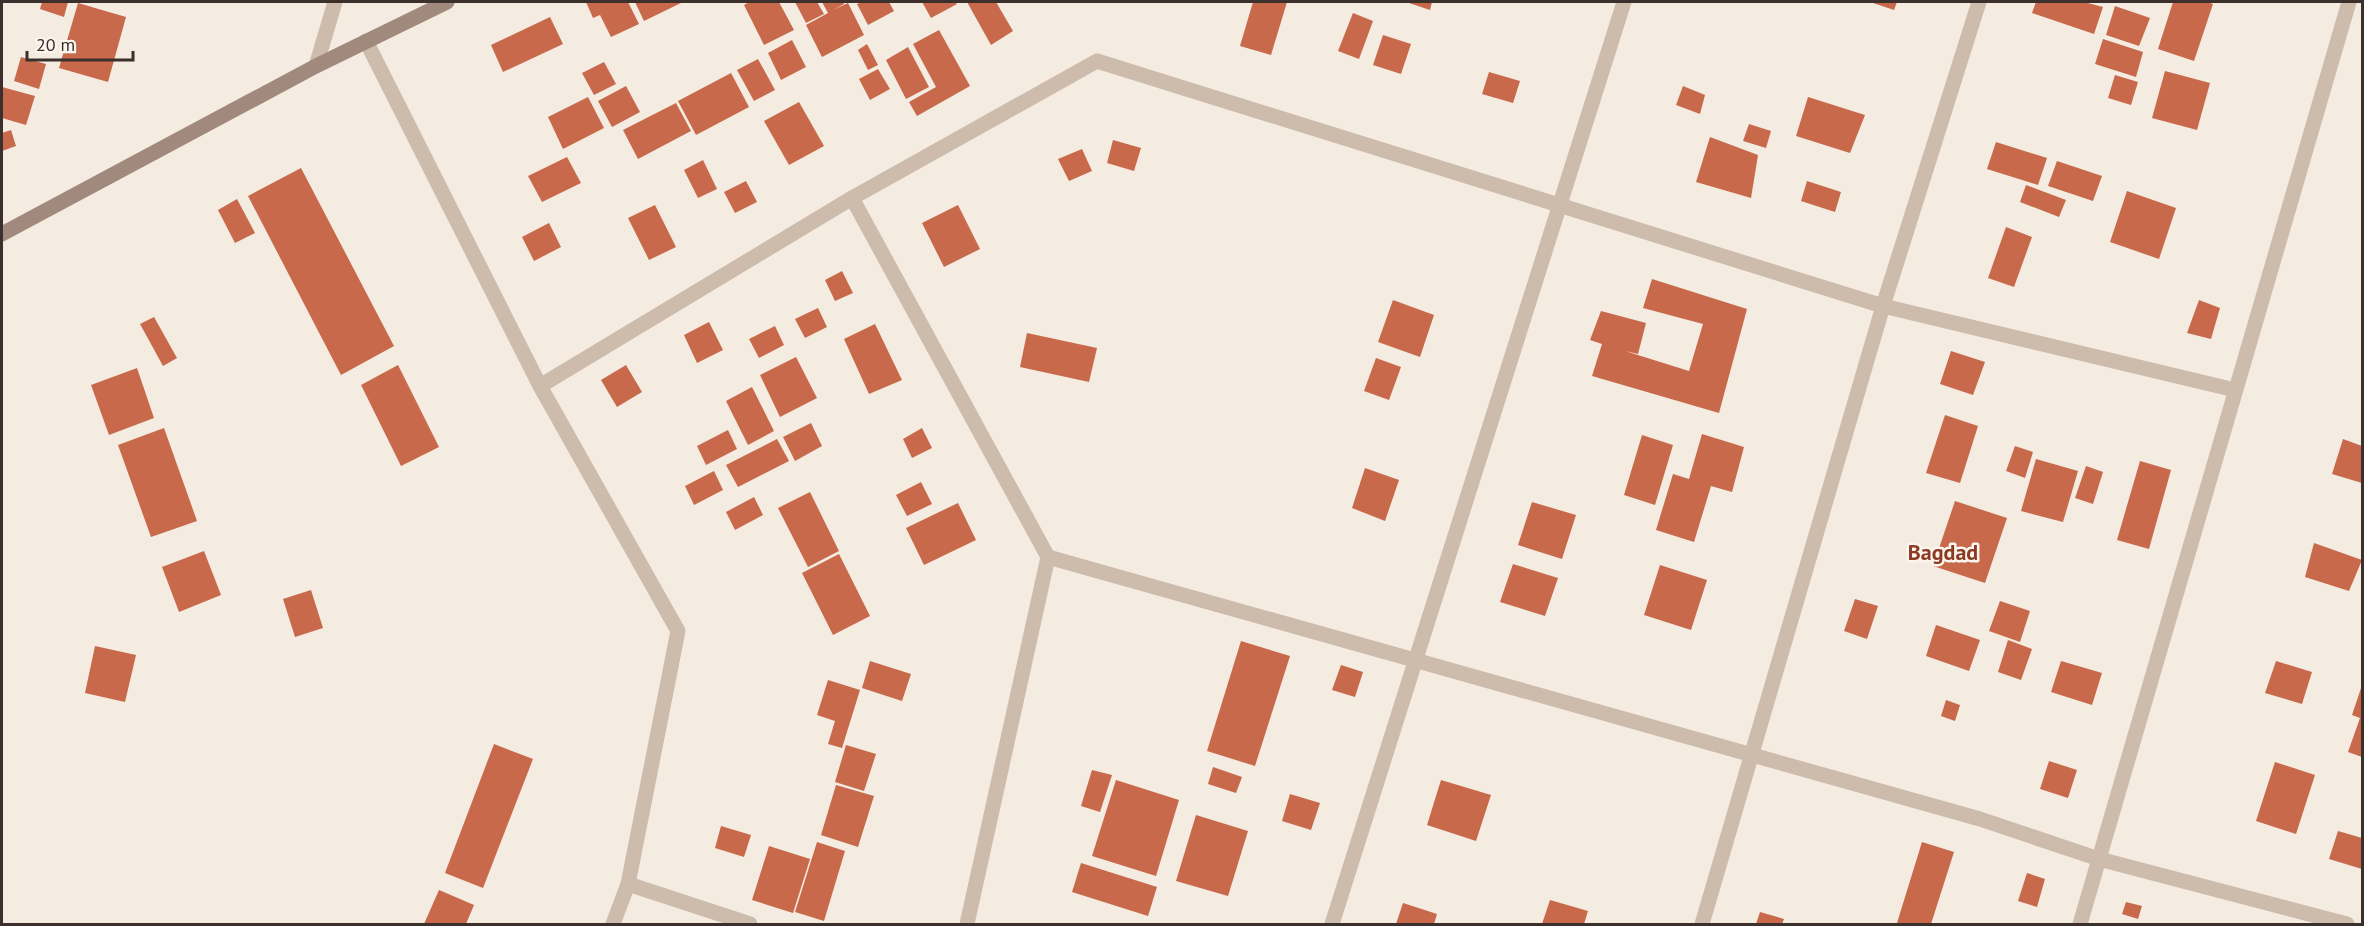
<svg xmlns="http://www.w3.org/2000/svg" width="2364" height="926" viewBox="0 0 2364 926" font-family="'PT Sans',sans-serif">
  <rect width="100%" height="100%" fill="#f4ebe1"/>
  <g fill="#c8694b">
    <path d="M42,2H68L64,17L40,9Z"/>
    <path d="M586,2H628L639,24L611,37L600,15L593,18Z"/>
    <path d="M635,2H683L644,21Z"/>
    <path d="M749,2H779L794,30L764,45L744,5Z"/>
    <path d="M795,2H817L824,14L806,23Z"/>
    <path d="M822,2H843L844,4L833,10L848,3L864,35L822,57L806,25L828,13Z"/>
    <path d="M862,2H889L894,11L868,25L857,4Z"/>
    <path d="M922,2H955L957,4L931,18Z"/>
    <path d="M967,2H996L1013,31L991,45Z"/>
    <path d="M1253,2H1287L1271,55L1240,46Z"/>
    <path d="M1406,2H1432L1430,10Z"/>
    <path d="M1870,2H1897L1894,10Z"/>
    <path d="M2036,2H2084L2103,7L2094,34L2032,13Z"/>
    <path d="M2173,2H2207L2213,4L2194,61L2158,49Z"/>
    <path d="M78,3L126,17L108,82L59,68Z"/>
    <path d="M2115,6L2150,18L2139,46L2106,35Z"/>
    <path d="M1353,13L1373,21L1359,59L1338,51Z"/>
    <path d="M550,17L563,44L503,72L491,45Z"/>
    <path d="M939,30L970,86L917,116L909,102L936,87L913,44Z"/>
    <path d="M1383,35L1411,44L1401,74L1373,65Z"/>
    <path d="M2103,39L2143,52L2136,77L2095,64Z"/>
    <path d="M792,40L806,67L781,80L768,53Z"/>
    <path d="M867,44L878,65L868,70L858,50Z"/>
    <path d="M908,47L929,87L906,99L886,60Z"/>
    <path d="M21,57L46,64L39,89L14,81Z"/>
    <path d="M758,59L775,90L754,101L737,70Z"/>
    <path d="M604,62L616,84L594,95L582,73Z"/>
    <path d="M878,69L890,89L870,100L859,79Z"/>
    <path d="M2165,71L2210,83L2197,130L2152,118Z"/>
    <path d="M1489,72L1520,81L1513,103L1482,94Z"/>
    <path d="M731,73L749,107L696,135L678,101Z"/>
    <path d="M2115,75L2138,82L2131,105L2108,98Z"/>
    <path d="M626,86L640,112L612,127L598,101Z"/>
    <path d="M1683,86L1705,95L1700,114L1676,105Z"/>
    <path d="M2,87L35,96L26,125L2,118Z"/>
    <path d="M588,97L604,128L563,149L548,117Z"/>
    <path d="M1808,97L1865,115L1850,153L1796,136Z"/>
    <path d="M799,102L824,146L789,165L764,121Z"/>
    <path d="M676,103L691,131L638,159L623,130Z"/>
    <path d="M1749,124L1771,131L1766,148L1743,141Z"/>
    <path d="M11,130L16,146L2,151V133Z"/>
    <path d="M1710,137L1758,155L1751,198L1696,182Z"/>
    <path d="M1113,140L1141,148L1134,171L1107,163Z"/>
    <path d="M1996,142L2047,158L2038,185L1987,169Z"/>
    <path d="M1082,149L1092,171L1069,181L1058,159Z"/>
    <path d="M567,157L581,183L542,202L528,176Z"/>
    <path d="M703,160L717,189L698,198L684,170Z"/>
    <path d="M2057,161L2102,176L2093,201L2048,186Z"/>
    <path d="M301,168L394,346L341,375L248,196Z"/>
    <path d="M746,181L757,202L735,213L724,192Z"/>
    <path d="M1807,181L1841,192L1835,212L1801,201Z"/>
    <path d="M2026,185L2066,200L2059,217L2020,202Z"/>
    <path d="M2127,191L2176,208L2159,259L2110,242Z"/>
    <path d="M237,199L255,233L235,243L218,210Z"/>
    <path d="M655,205L676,247L649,260L628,218Z"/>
    <path d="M958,205L980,249L944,267L922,223Z"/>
    <path d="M549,223L561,247L534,261L522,237Z"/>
    <path d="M2006,227L2032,237L2014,287L1988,278Z"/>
    <path d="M842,271L853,293L835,301L825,280Z"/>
    <path d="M1652,279L1747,309L1719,413L1592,376L1602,344L1590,340L1601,311L1646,323L1638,354L1625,351L1689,371L1703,324L1643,308Z"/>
    <path d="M1393,300L1434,315L1420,357L1378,342Z"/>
    <path d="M2199,300L2220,308L2211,339L2187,333Z"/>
    <path d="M818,308L827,327L805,338L795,319Z"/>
    <path d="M154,317L177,358L163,366L140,324Z"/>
    <path d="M709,322L723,350L697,363L684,335Z"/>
    <path d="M875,324L902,380L869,394L844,339Z"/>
    <path d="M775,326L784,345L759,358L749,339Z"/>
    <path d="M1027,333L1097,348L1089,382L1020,367Z"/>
    <path d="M1951,351L1985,362L1973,395L1940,384Z"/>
    <path d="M796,357L817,398L780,417L760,375Z"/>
    <path d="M1376,358L1401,367L1389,400L1364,391Z"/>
    <path d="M398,365L439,447L401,466L361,385Z"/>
    <path d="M626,365L642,392L617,407L601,380Z"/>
    <path d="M137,368L154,418L109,435L91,385Z"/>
    <path d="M752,387L774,431L748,445L726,401Z"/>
    <path d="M1945,415L1978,426L1960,483L1926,473Z"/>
    <path d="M811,423L822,446L795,461L783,437Z"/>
    <path d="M164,428L197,521L151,537L118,445Z"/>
    <path d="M922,428L932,448L912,458L903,439Z"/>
    <path d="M728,430L737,449L706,465L697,446Z"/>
    <path d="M1702,434L1744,447L1732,492L1711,486L1694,542L1656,530L1673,474L1689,479Z"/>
    <path d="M1642,435L1673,445L1655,505L1624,495Z"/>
    <path d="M777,439L789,461L738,487L726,465Z"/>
    <path d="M2343,439L2362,446V483L2332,474Z"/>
    <path d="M2015,446L2033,452L2025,478L2006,471Z"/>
    <path d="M2036,459L2078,471L2063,522L2021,511Z"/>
    <path d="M2140,461L2171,470L2149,549L2117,540Z"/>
    <path d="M2086,466L2103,472L2093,504L2075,498Z"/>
    <path d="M1365,468L1399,480L1385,521L1352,508Z"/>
    <path d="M714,471L723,490L694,505L685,486Z"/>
    <path d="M921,482L932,504L907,516L896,495Z"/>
    <path d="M810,492L839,551L808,567L778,508Z"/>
    <path d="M754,497L763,515L735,530L726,512Z"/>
    <path d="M1955,501L2007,518L1985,583L1933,566Z"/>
    <path d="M1532,502L1576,515L1562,559L1518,545Z"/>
    <path d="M958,503L976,540L924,565L906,528Z"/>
    <path d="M2314,543L2362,560L2349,591L2305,577Z"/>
    <path d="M204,551L221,595L179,612L162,567Z"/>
    <path d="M839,554L870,616L833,635L802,573Z"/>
    <path d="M1513,564L1558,578L1545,616L1500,602Z"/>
    <path d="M1660,565L1707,580L1691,630L1644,615Z"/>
    <path d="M311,590L323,628L295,637L283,599Z"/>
    <path d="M1855,599L1878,606L1867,639L1844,631Z"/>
    <path d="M2000,601L2030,611L2020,642L1989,631Z"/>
    <path d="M1936,625L1980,640L1969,671L1926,656Z"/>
    <path d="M2008,640L2032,649L2021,680L1998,672Z"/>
    <path d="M1241,641L1290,656L1255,766L1207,751Z"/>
    <path d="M95,646L136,655L125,702L85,693Z"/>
    <path d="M870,661L911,674L902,701L862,688Z"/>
    <path d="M2061,661L2102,673L2092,705L2051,692Z"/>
    <path d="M2276,661L2312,672L2302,704L2265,693Z"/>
    <path d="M1341,665L1363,672L1355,697L1332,690Z"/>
    <path d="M828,680L860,690L842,748L828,744L835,721L817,715Z"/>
    <path d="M2362,685V757L2348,752L2360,718L2352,715Z"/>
    <path d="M1946,700L1960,705L1955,721L1941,716Z"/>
    <path d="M494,744L533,759L483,888L445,873Z"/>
    <path d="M846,745L876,754L864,791L835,782Z"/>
    <path d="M2049,761L2077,770L2068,798L2040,789Z"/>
    <path d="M2275,762L2315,775L2296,834L2256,821Z"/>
    <path d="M1213,767L1242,777L1236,793L1208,784Z"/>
    <path d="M1092,770L1112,775L1100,812L1081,806Z"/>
    <path d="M1116,780L1179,800L1156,876L1092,856Z"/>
    <path d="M1441,780L1491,795L1476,841L1427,825Z"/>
    <path d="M836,785L874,796L858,847L821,835Z"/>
    <path d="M1290,794L1320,803L1311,830L1282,821Z"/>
    <path d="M1196,815L1248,831L1228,896L1176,881Z"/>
    <path d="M721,826L751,835L744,857L715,848Z"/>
    <path d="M2338,831L2362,838V869L2329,859Z"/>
    <path d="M817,842L845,851L824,921L795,912Z"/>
    <path d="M1922,842L1954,852L1931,924H1901L1897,923Z"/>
    <path d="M769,846L810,859L793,913L752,900Z"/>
    <path d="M1081,863L1157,887L1148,916L1072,892Z"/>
    <path d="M2027,873L2045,879L2037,907L2018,901Z"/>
    <path d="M439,890L474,905L466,924H424Z"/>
    <path d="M1550,900L1588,911L1584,924H1542Z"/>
    <path d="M2126,902L2142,906L2138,919L2122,914Z"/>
    <path d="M1403,903L1437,914L1434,924H1396Z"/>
    <path d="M1760,912L1784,919L1782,924H1756Z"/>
  </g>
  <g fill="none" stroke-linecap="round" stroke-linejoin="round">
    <g stroke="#cdbbac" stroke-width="15">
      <path d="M366,41L540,386L678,631L628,884L613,924"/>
      <path d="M316,66L335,2"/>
      <path d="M852,198L1048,557L967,924"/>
      <path d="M540,386L852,198L1097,61L1883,306L2235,390"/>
      <path d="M1048,557L1980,819L2099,859L2347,924"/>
      <path d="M628,884L750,924"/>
      <path d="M1332,924L1624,2"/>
      <path d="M1702,924L1883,306L1979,2"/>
      <path d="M2080,924L2349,2"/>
    </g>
    <path stroke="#a18a7d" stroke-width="15" d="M2,234L316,66L447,2"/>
  </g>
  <g text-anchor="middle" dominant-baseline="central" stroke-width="5" stroke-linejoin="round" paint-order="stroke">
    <g font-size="22" font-weight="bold" fill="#8c3b22" stroke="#fbf5ee">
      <text x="1943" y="552">Bagdad</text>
    </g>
  </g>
  <rect width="2364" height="926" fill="none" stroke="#3b302b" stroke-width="6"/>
  <path d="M27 51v9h106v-9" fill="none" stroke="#3b302b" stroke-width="3"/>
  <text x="36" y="51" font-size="18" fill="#3b302b" stroke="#fbf5ee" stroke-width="4.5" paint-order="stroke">20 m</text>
</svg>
